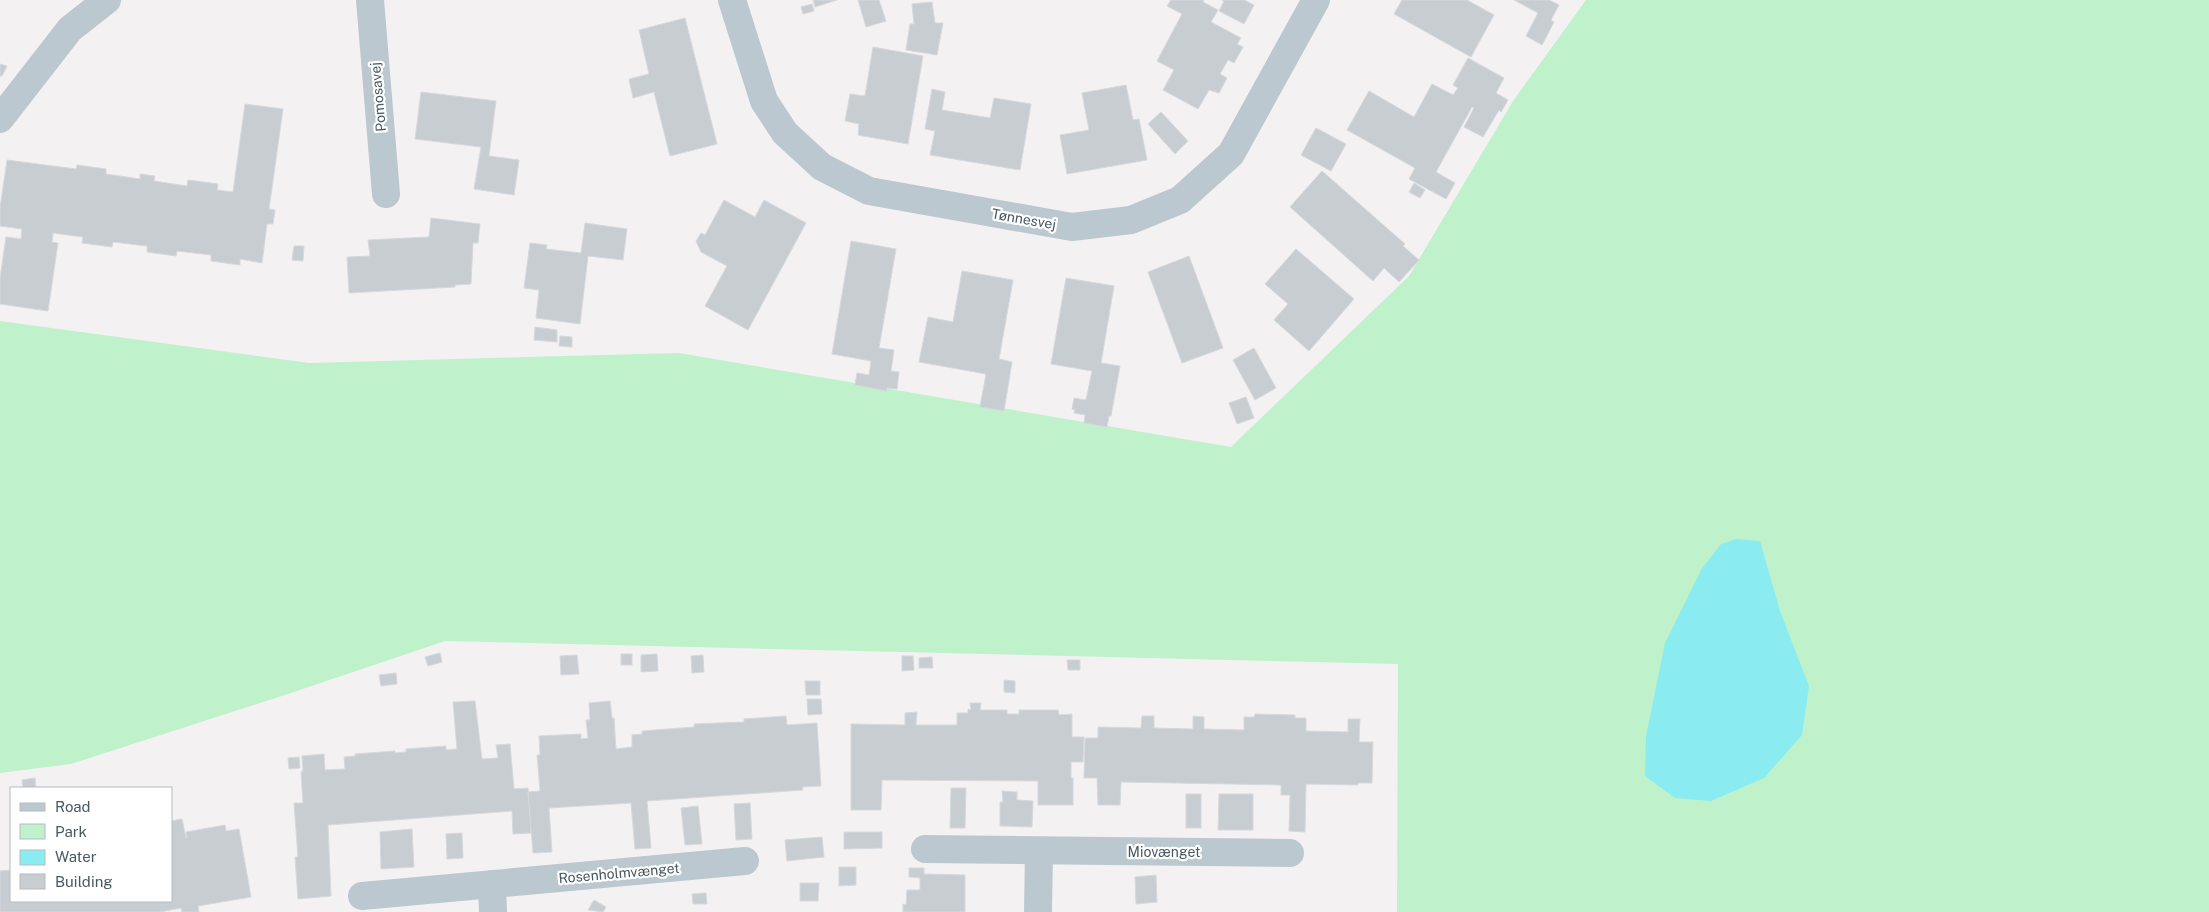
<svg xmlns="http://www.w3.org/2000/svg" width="2209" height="912" viewBox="0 0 2209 912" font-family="'Public Sans',sans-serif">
  <rect width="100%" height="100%" fill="#f4f1f2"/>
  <path fill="#bff2cb" d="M1586,0H2209V912H1397L1398,664L445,641L288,694L71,764L0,773V321L309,363L679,353L1231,447L1409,276L1513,101Z"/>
  <path fill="#8aecf1" d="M1736,539L1760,541L1780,611L1809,686L1802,735L1764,778L1711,801L1675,798L1645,776L1646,736L1665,643L1701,570L1721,544Z"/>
  <g fill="#c8cdd1" stroke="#d5d9dd">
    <path d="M813,0H837L815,7Z"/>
    <path d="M858,0H879L886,21L866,27Z"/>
    <path d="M1171,0H1204L1203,2L1218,10L1211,22L1241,38L1237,44L1243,47L1234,63L1228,60L1220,74L1227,78L1219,93L1209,90L1198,109L1163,90L1174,70L1157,61L1182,14L1167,6Z"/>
    <path d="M1222,0H1244L1254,5L1244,24L1219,11L1224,1Z"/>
    <path d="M1402,0H1467L1494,15L1471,57L1394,14Z"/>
    <path d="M1514,0H1549L1559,5L1551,20L1554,22L1542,45L1526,36L1538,13Z"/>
    <path d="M932,2L935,23H943L937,55L906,50L910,24H914L912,4Z"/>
    <path d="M812,4L814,11L803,14L801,7Z"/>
    <path d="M685,18L717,144L670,156L654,92L633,98L629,79L649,74L639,30Z"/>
    <path d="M873,47L923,56L908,144L858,135L859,124L845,121L850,94L865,96Z"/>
    <path d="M1468,58L1504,78L1496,93L1508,100L1501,112L1499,110L1483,137L1464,127L1474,108L1472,107L1436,172L1455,183L1446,199L1409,179L1415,168L1347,130L1369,91L1414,117L1432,84L1453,95L1458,88L1453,85Z"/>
    <path d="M0,64L7,66L2,76H0Z"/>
    <path d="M1126,85L1133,120L1139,119L1147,160L1067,174L1060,135L1089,130L1082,93Z"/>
    <path d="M932,89L945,92L942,110L990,118L994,98L1031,104L1020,170L930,155L935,131L925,129Z"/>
    <path d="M421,92L496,101L489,156L519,160L514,195L474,189L481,147L415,139Z"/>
    <path d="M245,104L283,109L269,209L275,210L273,224H267L262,263L240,259V265L211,261V255L177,251L176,256L147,252V246L113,242L112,247L82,243L83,237L53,233L52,242L58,243L48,311L0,304V278L6,237L21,239L22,229L0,226V208L7,160L76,169L77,165L106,169V174L140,179V174L155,176L154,181L187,186L188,180L218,184L217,190L233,192Z"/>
    <path d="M1161,112L1188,141L1175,154L1148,124Z"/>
    <path d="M1316,128L1346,144L1331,171L1301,155Z"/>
    <path d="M1322,171L1405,244L1403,246L1419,260L1399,282L1384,268L1373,281L1290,207Z"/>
    <path d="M1414,183L1425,190L1420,198L1409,192Z"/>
    <path d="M724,200L755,217L764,200L806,223L748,330L705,306L727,266L701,252L696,241L701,233L705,235Z"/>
    <path d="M431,218L480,224L478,243H473L471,284L455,285V287L349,293L347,257L370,256L368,240L429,237Z"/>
    <path d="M585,223L627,229L623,260L588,256L580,324L536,318L539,290L524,288L530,243L547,245L546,249L581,253Z"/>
    <path d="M851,241L896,249L879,348L894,350L891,371L899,372L897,389L887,388V391L855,385L857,373L869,375L871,361L832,354Z"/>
    <path d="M294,246H304L303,261L292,260Z"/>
    <path d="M1296,249L1354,299L1309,351L1274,320L1288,304L1265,284Z"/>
    <path d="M1189,256L1223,348L1182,363L1148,272Z"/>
    <path d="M962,271L1013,280L999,359L1012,362L1004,411L980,407L986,374L919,362L928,317L953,322Z"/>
    <path d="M1066,278L1114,286L1101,363L1120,366L1111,416H1109L1107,427L1084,423L1085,415L1074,413L1075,410L1072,409L1074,398L1086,400L1092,371L1051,364Z"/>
    <path d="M535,327L557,330V342L534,340Z"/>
    <path d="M560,336L572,337V347L559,346Z"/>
    <path d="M1254,348L1276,388L1255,400L1233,360Z"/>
    <path d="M1246,397L1254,418L1237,424L1229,403Z"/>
    <path d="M440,653L442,662L428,666L425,657Z"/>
    <rect x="621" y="654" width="11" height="11"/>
    <path d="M657,654L658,671L641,672V655Z"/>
    <path d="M577,655L579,674L561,675L560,656Z"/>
    <path d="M703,655L704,672L692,673L691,656Z"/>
    <path d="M902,656H913L914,670L902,671Z"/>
    <path d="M932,657L933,668H919V658Z"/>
    <path d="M1067,660H1080V670H1068Z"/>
    <path d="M396,673L397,684L381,686L379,675Z"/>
    <path d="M1004,680L1015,681V693L1004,692Z"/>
    <path d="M805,681H820V695H806Z"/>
    <path d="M807,699H821L822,714L808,715Z"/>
    <path d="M475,701L482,759L498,758L496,745L510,744L514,789L528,788L531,833L513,834L512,811L328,825L331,896L298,899L295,857H298L294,803H303L301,772L303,771L302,756L324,754L325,770L345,769L344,757L355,756V754L395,751V753L406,752V749L446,746V750L457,749L453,702Z"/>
    <path d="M610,701L612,718H614L616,749L632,747V735L642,734V731L694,727V724L744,722V719L786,716L787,725L817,723L821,786L802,787L803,790L647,801L651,848L635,849L631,803L549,808L552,852L533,853L528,792L540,791L537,755H540L539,736L581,734V739L588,738L586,720H590L589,703Z"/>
    <path d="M970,703H981L980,710H1007V714H1019V710H1058L1059,715L1072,714V737H1084L1083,762H1071V778H1073V805H1038V781L882,780L881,810H851V724L905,725V713L917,712L916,725H957V713H968V709L971,710Z"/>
    <path d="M1255,714L1295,715V718H1306V731L1348,732V719H1360L1359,742H1373L1372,783H1358V785L1306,784L1305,832L1289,831L1290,795H1281V785L1121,782L1120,805H1098L1097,778H1084L1085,738H1098V727L1141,728L1142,716H1154V728L1193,729V716L1204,717V729L1244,730V717H1254Z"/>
    <path d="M299,757L300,768L289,769L288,758Z"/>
    <path d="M35,778L36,788H23L22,780Z"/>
    <path d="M951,788H966L965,828H950Z"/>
    <path d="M1002,791L1017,792V800L1033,801L1032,827L1000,826V802H1003Z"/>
    <rect x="1186" y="794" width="15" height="34"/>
    <path d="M1219,794H1253V830H1218Z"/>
    <path d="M750,803L752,839L736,840L734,804Z"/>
    <path d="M698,806L702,844L685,845L681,808Z"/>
    <path d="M182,819L186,838H187L186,832L225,825L226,831L239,829L251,897L198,906L199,912H182L181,908L160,912H0V871L11,870V901H171V821Z"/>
    <path d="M412,829L414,867L381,869L380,832Z"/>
    <path d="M844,832H882V848L844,849Z"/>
    <path d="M462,833L463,858L447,859L446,834Z"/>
    <path d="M822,837L824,857L787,861L785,840Z"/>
    <path d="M839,867H856V885L839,886Z"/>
    <path d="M909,868H924V874L965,875V912H903V904L906,905L907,890H920V878L909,877Z"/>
    <path d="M1156,875L1157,902L1136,904L1135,877Z"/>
    <path d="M800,883H819L818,901H800Z"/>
    <path d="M706,893L707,904H693L692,894Z"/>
    <path d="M594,900L606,907L603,912L588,910Z"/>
  </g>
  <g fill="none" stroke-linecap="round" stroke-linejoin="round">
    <g stroke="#bcc8cf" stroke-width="28">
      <path d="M370,0L386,194"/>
      <path d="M732,0L764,101L785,133L822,167L869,191L1072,227L1131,220L1180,200L1231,154L1316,0"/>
      <path d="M0,119L70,29L107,0"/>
      <path d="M925,849L1290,853"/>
      <path d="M492,884L493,912"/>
      <path d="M362,896L745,861"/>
      <path d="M1038,912L1039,851"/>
    </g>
  </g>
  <g text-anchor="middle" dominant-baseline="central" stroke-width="4.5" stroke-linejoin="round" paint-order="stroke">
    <g font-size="14" fill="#485860" stroke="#fff">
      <text transform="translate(378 97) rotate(-95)">Pomosavej</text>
      <text transform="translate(1024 219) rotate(10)">Tønnesvej</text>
      <text x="1164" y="852">Miovænget</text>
      <text transform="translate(619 873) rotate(-5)">Rosenholmvænget</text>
    </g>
  </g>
  <rect x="10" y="787" width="162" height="115" fill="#ffffff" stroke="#b6bcbf"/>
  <rect x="20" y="803" width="25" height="8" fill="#bcc8cf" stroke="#b6bcbf"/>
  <text x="55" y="812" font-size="15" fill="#485860">Road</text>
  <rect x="20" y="824" width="25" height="15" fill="#bff2cb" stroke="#b6bcbf"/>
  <text x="55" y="837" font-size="15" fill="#485860">Park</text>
  <rect x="20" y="850" width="25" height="15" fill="#8aecf1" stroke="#b6bcbf"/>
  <text x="55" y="862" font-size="15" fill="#485860">Water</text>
  <rect x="20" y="874" width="25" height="15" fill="#c8cdd1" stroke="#b6bcbf"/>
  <text x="55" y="887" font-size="15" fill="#485860">Building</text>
</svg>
